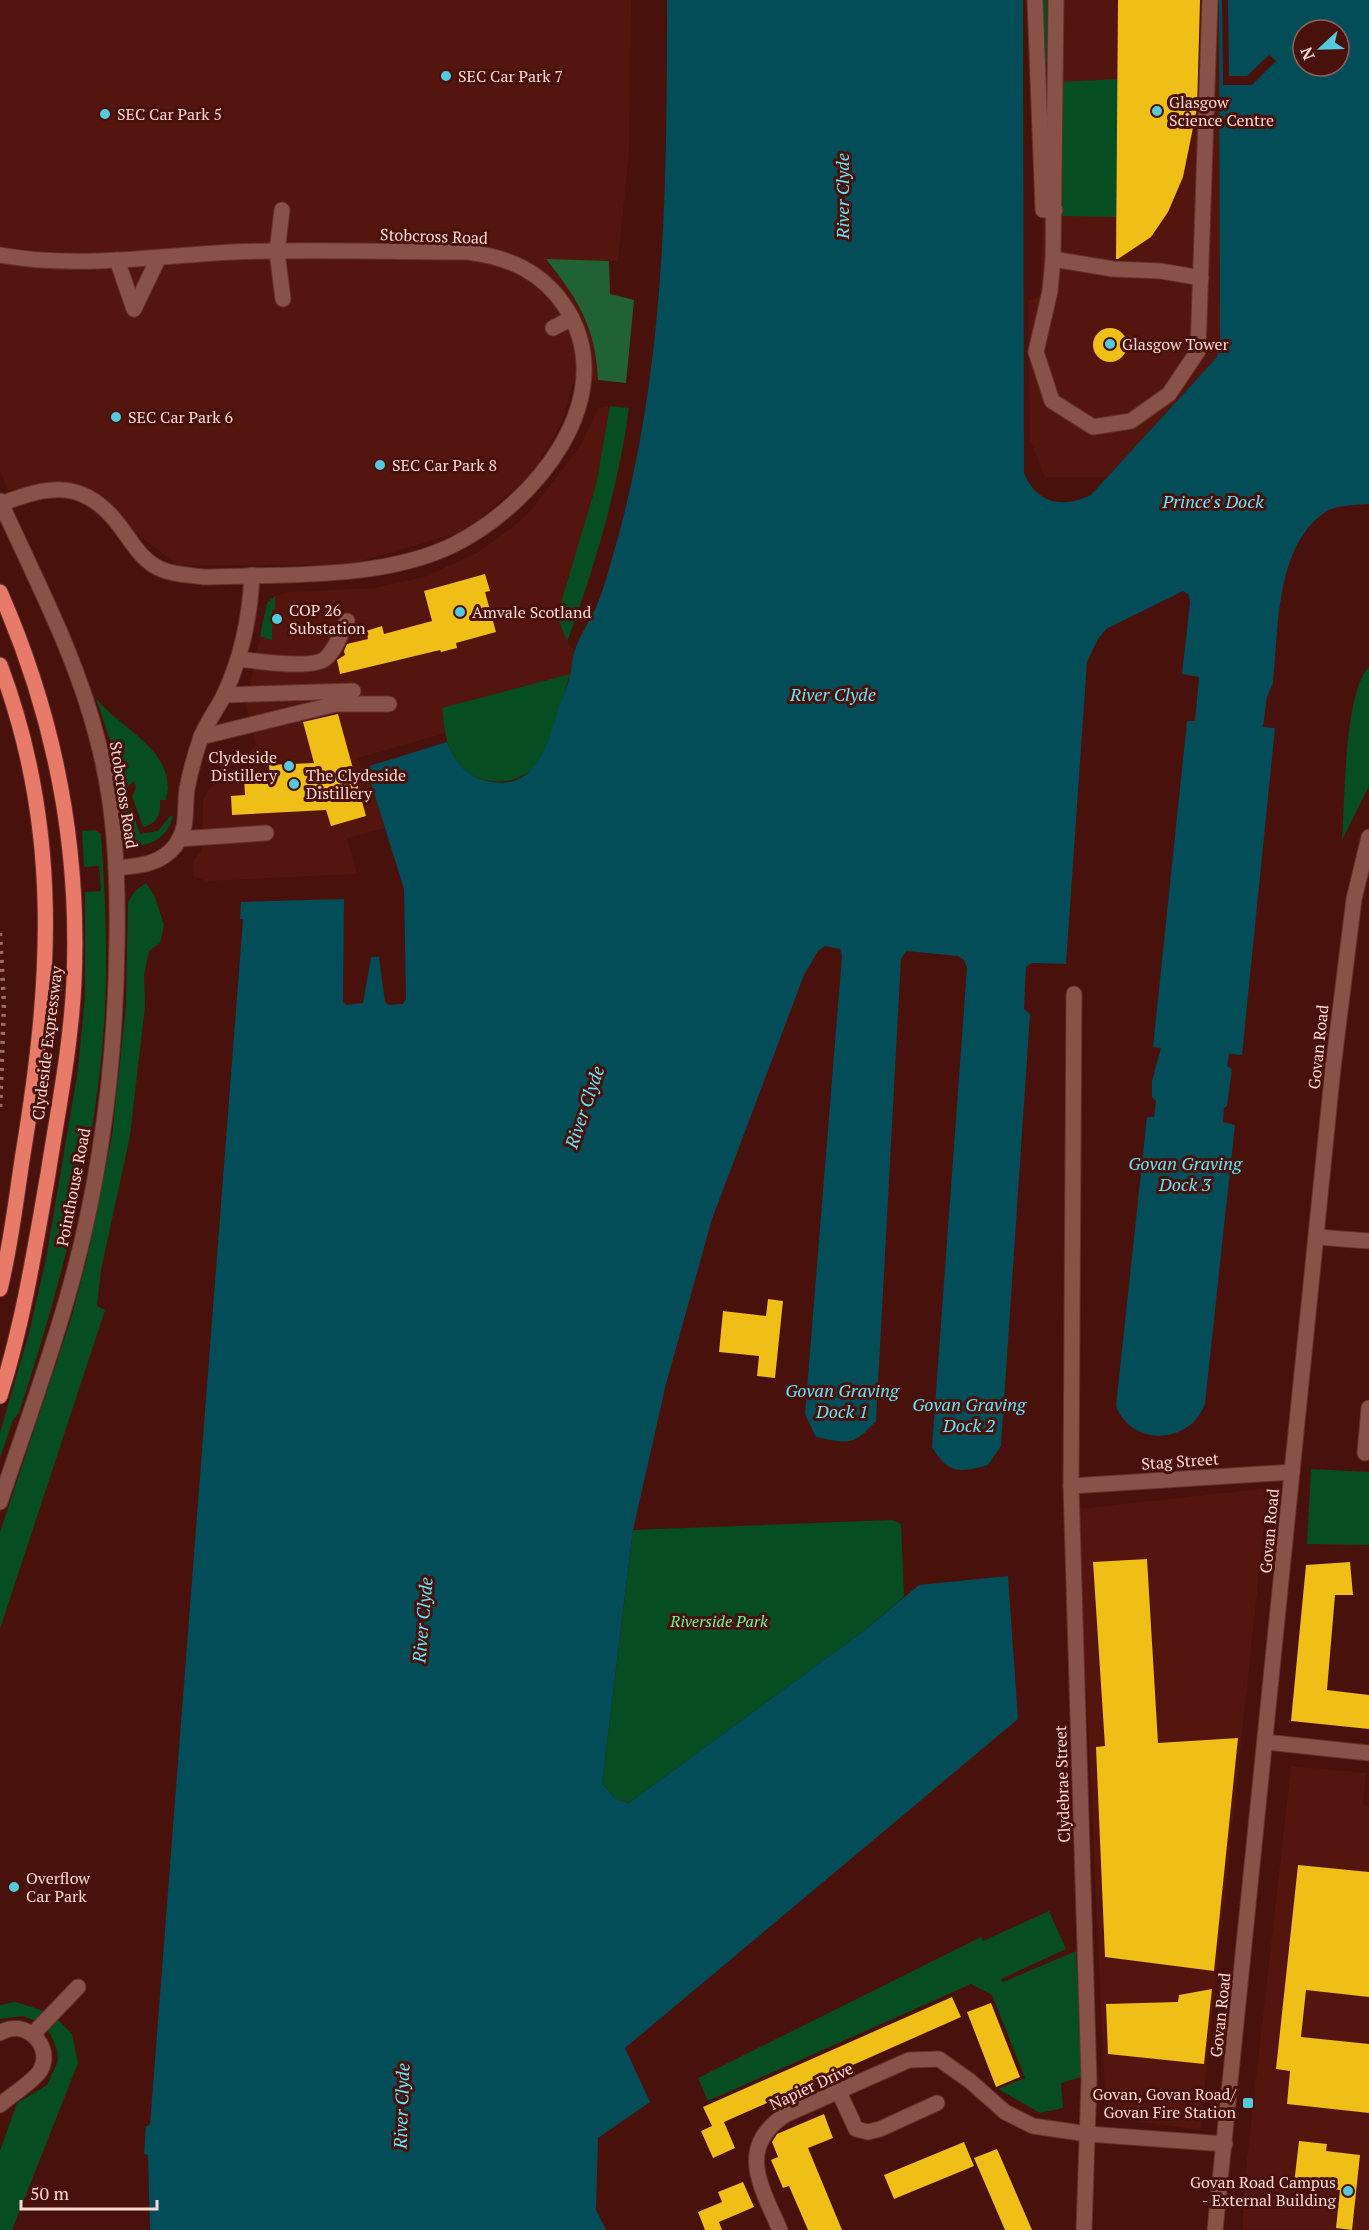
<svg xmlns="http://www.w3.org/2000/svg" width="1369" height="2230" viewBox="0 0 1369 2230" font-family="'PT Serif',serif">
  <rect width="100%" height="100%" fill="#48110b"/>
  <g fill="#54150e">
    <path d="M0,0H631L629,151L618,261L546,260L565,283L584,314L597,350L598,380L573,384L561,425L533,472L467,530L348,565H178L98,505L69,493L8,490L0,470Z"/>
    <path d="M1060,0H1219L1220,344L1217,357L1107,477H1045L1030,439L1028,301L1040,295L1042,220L1061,216Z"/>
    <path d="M610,406L596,485L557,616L567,642L574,650L570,674L442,709L445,733L358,758L361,769L366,767L385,828L347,838L357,874L206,881L193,876L194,860L202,850L203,801L208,790L239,766L256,744L246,705L267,603L275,596L290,592L375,588L424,577L477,553L513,527L532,509L581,445L598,408Z"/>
    <path d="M1268,1488L1200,2130L1106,2117L1078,1509Z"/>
    <path d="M1291,1766L1366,1773L1363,1805L1369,1806V2230H1243V2196Z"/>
  </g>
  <g fill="#064d21">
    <path d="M1040,0H1047L1048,63H1040Z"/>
    <path d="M1118,79L1116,217L1061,216L1060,82Z"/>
    <path d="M610,406L629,408C618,489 595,566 567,642L557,616L596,485Z"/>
    <path d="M275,596V610H272V640L260,636L267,603Z"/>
    <path d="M1369,667V786L1342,840C1345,803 1344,691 1369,667Z"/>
    <path d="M570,674C561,700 555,740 540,761C519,790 472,788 454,757C445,742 444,725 442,708Z"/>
    <path d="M96,698C120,729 166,744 168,788C168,794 166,794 166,800H160C161,813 158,824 143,827L132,796L136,788L134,781L125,789L140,834L158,831L170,816H173C168,835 155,845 135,846L126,835L111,743Z"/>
    <path d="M95,830L101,834C105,892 108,950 105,1008C98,1147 62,1281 19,1413L13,1420L0,1458V1433L29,1333L46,1259L78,1070L85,996V892L101,891L99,866L84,867L82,831Z"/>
    <path d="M146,883L155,897L164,925L160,943L149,951L144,975L145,1006L130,1136L101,1270L97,1306L105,1310L0,1629V1532L71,1319L87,1258L112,1136L126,1006L128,902L135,891Z"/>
    <path d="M1311,1469L1369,1472V1545L1307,1544Z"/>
    <path d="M893,1520L901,1524L904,1597L865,1630L629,1803L615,1799L602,1783L633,1530Z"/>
    <path d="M1049,1911L1066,1949L1001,1979L1003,1982L1076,1951L1082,2077L1061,2083L1063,2108L1040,2113L998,2089L1025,2078L992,1995L971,1984L708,2101L698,2078L981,1937L983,1941Z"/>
    <path d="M15,2002L51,2013L72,2034L78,2063L12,2230H0V2151L17,2103L47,2085L58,2061L57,2050L50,2033L40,2023L23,2016L0,2019V2005Z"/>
  </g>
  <path fill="#216234" d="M546,259L609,261L610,294L634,300L626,383L598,380C596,328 578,299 546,259Z"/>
  <path fill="#024d57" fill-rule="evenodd" d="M667,0H1023L1024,473C1037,505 1064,508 1091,495L1217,357L1220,344L1219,0H1369V504C1357,505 1334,505 1324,513C1275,548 1279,628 1273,683L1267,697L1263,727L1275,728L1242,1055L1229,1054L1227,1066L1232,1069L1227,1106L1224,1108L1223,1122L1235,1125L1205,1403C1192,1444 1132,1448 1116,1406L1147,1117H1154L1156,1101L1152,1097V1081L1161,1048L1153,1047L1187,721H1195L1199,677L1182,674L1190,603L1189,595L1183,591L1106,629L1098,639L1087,662L1066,964L1032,963L1026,967L1024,1009L1030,1014L1001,1446L988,1465C959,1473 948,1474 932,1447L967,968L964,960L958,956L906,951L901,959L876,1421C853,1446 849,1444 816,1437L805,1414L842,956L840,949L825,946L818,951L804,975L712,1219L666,1384L633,1530L602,1783L615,1799L629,1803L865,1630L919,1585L1008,1576L1018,1719L625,2048L650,2102L598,2138L596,2210L606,2230H150L148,2155L144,2154L146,2126L150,2125L243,919H240L241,902L344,899L343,1002L346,1005L363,1003L371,957H379L385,1002L389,1005L403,1004L406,999L404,889L366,767L447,742C454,761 466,776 487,781C536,792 547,746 558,711C562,698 568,685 571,672C572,665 572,656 575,650C580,634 591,620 597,605C603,591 607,576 611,562C666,379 667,189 667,0ZM1303,30H1339V66H1303Z"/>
  <path fill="#48110b" d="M1222,0H1228L1229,76H1247L1269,55L1276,61L1252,85H1223Z"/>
  <g fill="#efbf18">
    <path d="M1118,0H1200L1197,108L1183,177L1168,212L1151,237L1118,259H1116Z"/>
    <circle cx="1110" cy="345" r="17"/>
    <path d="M485,574L490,591L485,592L496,632L456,643L457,648L441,652L440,650L340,674L337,660L345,655L344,651L347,644L368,639L366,631L382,626L384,634L432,621L424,591Z"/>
    <path d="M338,714L366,816L331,826L326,810L232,815L231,796L245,795L244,778L270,777L269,765L314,763L303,722Z"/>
    <path d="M768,1299L783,1301L775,1378L757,1376L759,1356L719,1352L723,1311L766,1316Z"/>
    <path d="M1147,1559L1158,1743L1238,1738L1214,1971L1105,1957L1096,1747L1105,1746L1093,1562Z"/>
    <path d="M1350,1562L1353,1595H1335L1327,1690L1369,1695V1729L1291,1721L1306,1565Z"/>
    <path d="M1298,1865L1369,1872V1997L1306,1990L1301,2037L1369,2044V2113L1287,2104L1290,2071L1276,2069Z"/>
    <path d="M1212,1989L1204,2064L1108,2054L1106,2004L1178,2002L1179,1995Z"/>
    <path d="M952,1997L961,2017L724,2122L735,2148L713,2158L701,2131L712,2126L703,2107Z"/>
    <path d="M991,2003L1020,2077L996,2087L967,2012Z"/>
    <path d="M824,2114L833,2138L808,2148L842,2230H808L789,2186L783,2188L771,2160L778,2157L772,2142L777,2134Z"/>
    <path d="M1299,2141L1327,2144L1326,2151L1360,2155L1352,2230L1336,2228L1340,2190L1294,2184Z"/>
    <path d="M964,2142L974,2166L894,2199L884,2175Z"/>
    <path d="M997,2149L1032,2230H1005L974,2158Z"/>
    <path d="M743,2182L754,2207L719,2222L722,2230H705L698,2212L722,2202L718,2192Z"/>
  </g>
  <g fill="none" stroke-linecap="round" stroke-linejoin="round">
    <g stroke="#65312b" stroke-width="17">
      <g id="minor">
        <path d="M1035,0L1043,210H1055"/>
        <path d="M1056,0L1053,259L1113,269L1161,271L1201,278"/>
        <path d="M282,210L277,252L283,299"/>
        <path d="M0,255C77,269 156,256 233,252C311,249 389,252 467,252C509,257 543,272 566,308C623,398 534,504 455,544C384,580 283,574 204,577C190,575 176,575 163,570C142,562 132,542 119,525C84,479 50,485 1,504"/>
        <path d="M1053,259L1050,291L1036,352L1052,401L1093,427L1131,421L1169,394L1198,351L1210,0"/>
        <path d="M117,260L134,309"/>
        <path d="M134,309L158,259"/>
        <path d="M553,328L572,318"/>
        <path d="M0,501C36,581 77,657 98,742C115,806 118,873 117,939C116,1055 102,1172 71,1284C51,1358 24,1430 0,1502"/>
        <path d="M238,659C257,661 313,670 326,658C336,649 341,633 347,621"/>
        <path d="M224,695L353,691"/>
        <path d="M201,737L336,704H389"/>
        <path d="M179,839L266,833"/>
        <path d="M116,868C138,866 160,865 175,846C189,828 184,809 187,789C190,773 195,755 200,740C205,724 217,710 224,695C242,657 250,617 252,575"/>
        <path d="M1074,994L1071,1486L1089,2080L1084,2230"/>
        <path d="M1317,1237L1369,1241"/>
        <path d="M1365,1453L1369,1408"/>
        <path d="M1071,1486L1292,1472"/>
        <path d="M1265,1742L1369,1753"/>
        <path d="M0,2033C24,2017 55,2046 40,2071C33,2082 11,2095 0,2105"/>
        <path d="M33,2034L78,1987"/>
        <path d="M839,2092L856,2129L868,2132L880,2129L937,2103"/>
        <path d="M780,2230C761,2186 736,2148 785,2115L909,2060L939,2059L970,2081L1005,2112L1033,2126L1088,2134L1225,2144"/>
        <path d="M1215,2230L1333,1068L1354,899L1369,837"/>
      </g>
    </g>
    <g stroke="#65312b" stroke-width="17">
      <g id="major">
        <path d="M0,592C54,715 80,847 74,981C71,1046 58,1110 48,1174C35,1248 23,1324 0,1396"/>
        <path d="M0,665C62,830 51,984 23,1154C16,1199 11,1245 0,1289"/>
      </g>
    </g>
    <use href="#minor" stroke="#885249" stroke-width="15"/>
    <use href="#major" stroke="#e87a69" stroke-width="15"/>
    <path stroke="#9c6d67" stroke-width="4.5" stroke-dasharray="3 6" stroke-linecap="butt" d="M0,933L4,1004L0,1111"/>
  </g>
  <g fill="#54cadd" stroke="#48110b" stroke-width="2">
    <circle cx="446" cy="76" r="6"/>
    <circle cx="1157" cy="111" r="6"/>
    <circle cx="105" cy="114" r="6"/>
    <circle cx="1110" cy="344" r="6"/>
    <circle cx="116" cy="417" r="6"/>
    <circle cx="380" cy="465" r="6"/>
    <circle cx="460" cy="612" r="6"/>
    <circle cx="277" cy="619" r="6"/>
    <circle cx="289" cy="766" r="6"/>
    <circle cx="294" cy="784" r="6"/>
    <circle cx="14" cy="1887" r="6"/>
    <rect x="1242" y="2097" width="12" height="12" rx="3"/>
    <circle cx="1348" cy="2191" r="6"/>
  </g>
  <g text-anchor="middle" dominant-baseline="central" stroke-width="6" stroke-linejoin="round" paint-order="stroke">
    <g font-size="16" fill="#fdd8d2" stroke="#48110b" text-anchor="start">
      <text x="458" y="76">SEC Car Park 7</text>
      <text x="1169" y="102">Glasgow<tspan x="1169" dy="18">Science Centre</tspan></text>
      <text x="117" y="114">SEC Car Park 5</text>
      <text x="1122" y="344">Glasgow Tower</text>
      <text x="128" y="417">SEC Car Park 6</text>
      <text x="392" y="465">SEC Car Park 8</text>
      <text x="289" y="610">COP 26<tspan x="289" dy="18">Substation</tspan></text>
      <text x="472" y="612">Amvale Scotland</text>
      <text x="277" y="757" text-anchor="end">Clydeside<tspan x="277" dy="18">Distillery</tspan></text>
      <text x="306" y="775">The Clydeside<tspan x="306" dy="18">Distillery</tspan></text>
      <text x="26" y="1878">Overflow<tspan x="26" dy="18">Car Park</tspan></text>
      <text x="1236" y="2094" text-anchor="end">Govan, Govan Road/<tspan x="1236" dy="18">Govan Fire Station</tspan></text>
      <text x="1336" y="2182" text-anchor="end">Govan Road Campus<tspan x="1336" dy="18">- External Building</tspan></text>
    </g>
    <g font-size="16" fill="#fdd8d2" stroke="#48110b">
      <text transform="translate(434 236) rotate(2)">Stobcross Road</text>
      <text transform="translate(124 795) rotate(81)">Stobcross Road</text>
      <text transform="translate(47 1043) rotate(-83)">Clydeside Expressway</text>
      <text transform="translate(1318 1047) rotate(-84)">Govan Road</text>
      <text transform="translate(73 1187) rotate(-79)">Pointhouse Road</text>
      <text transform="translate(1180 1461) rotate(-4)">Stag Street</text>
      <text transform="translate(1269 1531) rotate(-85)">Govan Road</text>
      <text transform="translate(1062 1784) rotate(-92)">Clydebrae Street</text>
      <text transform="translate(1220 2015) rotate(-84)">Govan Road</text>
      <text transform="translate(811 2086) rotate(-25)">Napier Drive</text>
    </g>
    <g font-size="16" font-style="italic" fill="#65fb91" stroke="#48110b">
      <text x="719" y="1621">Riverside Park</text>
    </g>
    <g font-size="18" font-style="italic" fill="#63e5fa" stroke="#48110b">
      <text transform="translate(842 196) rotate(-90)">River Clyde</text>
      <text x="1213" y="501">Prince's Dock</text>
      <text x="833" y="694">River Clyde</text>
      <text transform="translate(584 1107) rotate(-71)">River Clyde</text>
      <text x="1185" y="1163">Govan Graving<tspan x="1185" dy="21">Dock 3</tspan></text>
      <text x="842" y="1390">Govan Graving<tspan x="842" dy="21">Dock 1</tspan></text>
      <text x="969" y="1404">Govan Graving<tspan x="969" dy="21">Dock 2</tspan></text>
      <text transform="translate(422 1620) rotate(-85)">River Clyde</text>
      <text transform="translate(401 2106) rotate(-88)">River Clyde</text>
    </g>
  </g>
  <g transform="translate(1321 48) rotate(248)"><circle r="28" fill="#48110b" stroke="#90615b" stroke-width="1.5"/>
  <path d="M0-4.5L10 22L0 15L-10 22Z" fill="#54cadd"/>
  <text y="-9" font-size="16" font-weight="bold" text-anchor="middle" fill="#fdd8d2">N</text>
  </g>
  <path d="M21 2200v9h136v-9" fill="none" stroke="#fdd8d2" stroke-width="3"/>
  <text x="30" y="2200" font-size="18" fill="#fdd8d2" stroke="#48110b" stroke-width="4.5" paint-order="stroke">50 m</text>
</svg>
